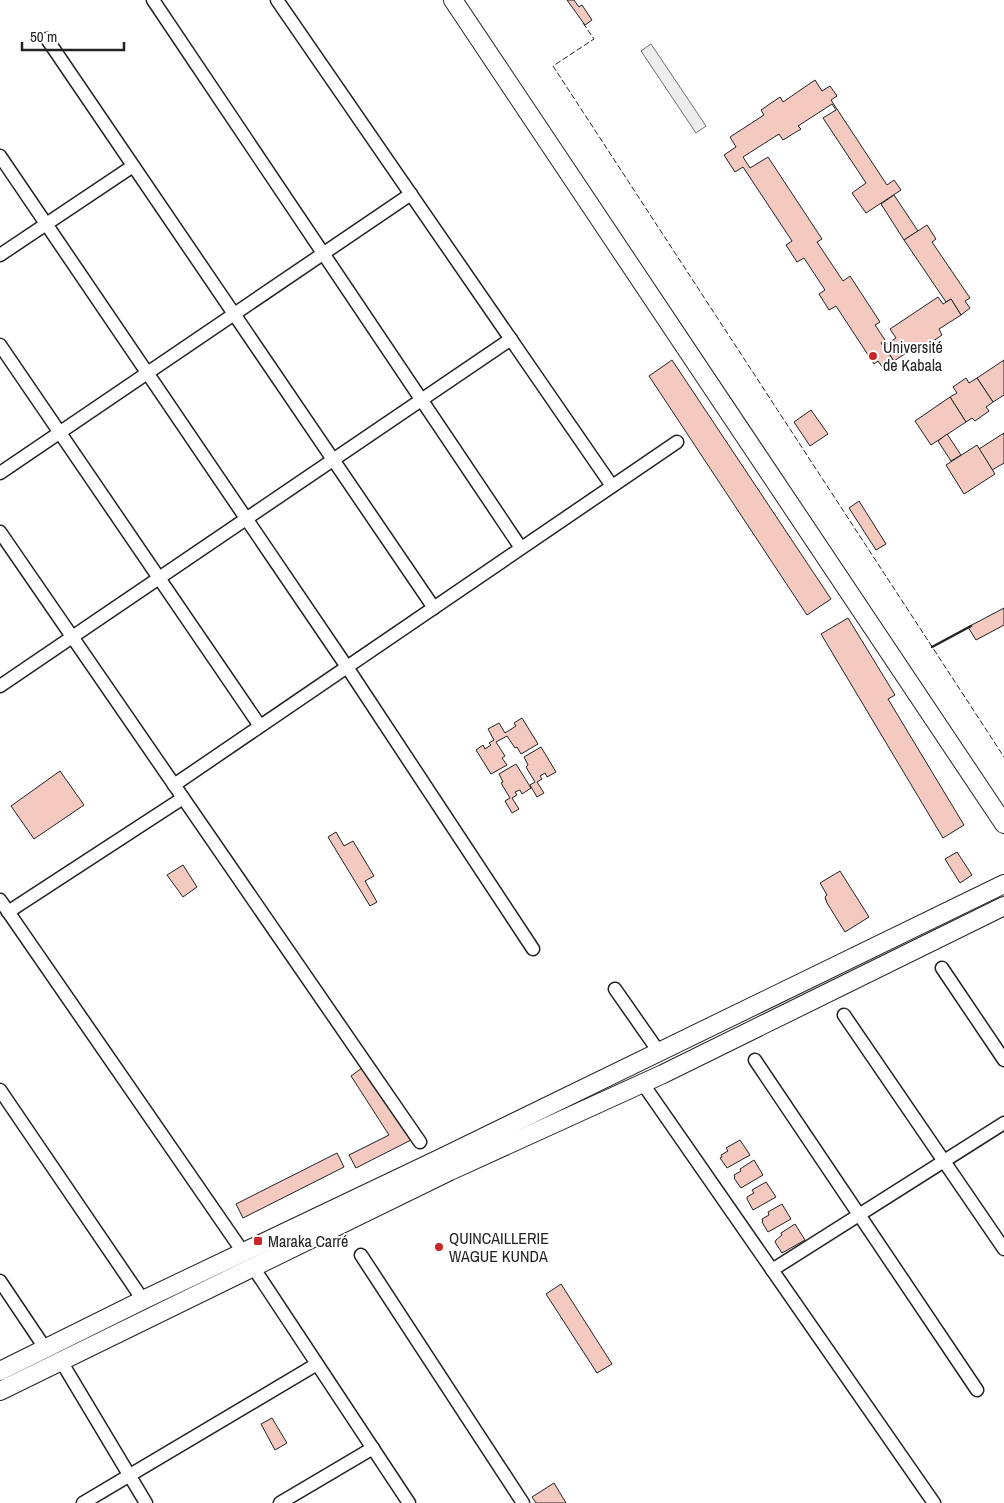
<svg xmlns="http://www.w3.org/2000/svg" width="1004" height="1503" viewBox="0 0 1004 1503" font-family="'Archivo Narrow',sans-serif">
  <rect width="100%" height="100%" fill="#fff"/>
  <path fill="#ededed" stroke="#6f6f6f" d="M651,44L706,126L696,133L641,51Z"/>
  <g fill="#f3c9c0" stroke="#222">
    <path d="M567,0H574L579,7L582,5L592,20L585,25Z"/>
    <path d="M815,80L822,91L830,86L837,96L831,100L887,185L894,180L901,190L866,213L852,193L866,183L823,118L836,110L832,104L798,126L801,129L783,140L779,134L743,157L750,168L768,157L822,239L817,242L843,281L850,276L880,322L875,325L885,340L881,343L894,361L883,368L878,361L874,364L836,306L829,310L819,294L825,290L804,258L797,262L786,245L792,241L743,167L735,172L724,155L736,147L730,137L764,115L761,110L780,97L783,102Z"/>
    <path d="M894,195L918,231L904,240L881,204Z"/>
    <path d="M927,225L936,239L932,242L970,298L965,301L970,308L961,315L951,299L946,302L904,240Z"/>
    <path d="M938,297L943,304L951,299L961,315L939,329L942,335L923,348L920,344L894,361L884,346L896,338L890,329Z"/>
    <path d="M672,360L831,599L807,615L649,376Z"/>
    <path d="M1004,360V395L993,402L977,378Z"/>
    <path d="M966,378L969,383L977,378L993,402L986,407L989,411L975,421L972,418L966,422L950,397L957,393L953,387Z"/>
    <path d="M950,397L966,422L931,445L915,421Z"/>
    <path d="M811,410L828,434L810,446L794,422Z"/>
    <path d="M1004,433V463L992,470L979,449Z"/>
    <path d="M947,434L961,455L951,461L938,441Z"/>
    <path d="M977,445L995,474L964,494L946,465Z"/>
    <path d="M859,501L886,544L876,550L849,508Z"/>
    <path d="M1004,608V625L976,640L968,627Z"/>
    <path d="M848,618L895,695L888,699L964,825L943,838L821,634Z"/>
    <path d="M522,718L538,744L521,754L517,747L515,748L507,736L496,742L505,756L502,758L507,765L491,774L476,750L483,745L485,749L491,745L489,743L494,740L488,729L499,723L505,733L516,726L514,723Z"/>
    <path d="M541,747L556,772L547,777L545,773L540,776L542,779L537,782L544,793L537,797L530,785L535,782L526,767L528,765L524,757Z"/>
    <path d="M516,764L531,788L522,794L520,790L515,792L517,795L512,798L519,809L512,813L505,801L510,798L501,783L503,782L499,774Z"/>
    <path d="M60,771L84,805L34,839L11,806Z"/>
    <path d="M336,832L344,846L353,841L374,876L365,881L377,902L370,906L328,837Z"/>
    <path d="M957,852L972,875L960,883L945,859Z"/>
    <path d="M183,865L197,887L183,897L167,875Z"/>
    <path d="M840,871L869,917L845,932L827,903L825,897L827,895L820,883Z"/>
    <path d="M362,1068L411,1140L356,1168L349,1155L389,1135L351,1076Z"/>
    <path d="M740,1140L750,1155L727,1168L720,1158L722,1157L721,1155L728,1151L726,1148Z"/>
    <path d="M337,1153L344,1167L243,1218L236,1204Z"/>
    <path d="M754,1160L763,1175L741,1188L734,1178L735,1177L734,1175L741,1171L740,1169Z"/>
    <path d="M766,1182L776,1197L753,1210L747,1199V1197L754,1193L752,1190Z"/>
    <path d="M782,1204L791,1219L768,1232L762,1222L763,1221L762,1219L769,1215L768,1212Z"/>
    <path d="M795,1224L805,1240L782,1253L775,1242L776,1240L782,1235L781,1233Z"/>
    <path d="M561,1284L612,1364L597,1373L546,1294Z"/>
    <path d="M272,1418L287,1443L275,1450L261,1424Z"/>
    <path d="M554,1483L566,1503H536L532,1497Z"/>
  </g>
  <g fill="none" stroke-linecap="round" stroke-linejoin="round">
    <g stroke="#222" stroke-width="15">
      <g id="street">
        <path d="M153,0L521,548"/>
        <path d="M277,0L612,486"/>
        <path d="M47,39L434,608"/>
        <path d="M0,156L347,667L533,949"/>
        <path d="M0,255L133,166"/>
        <path d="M0,345L260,726"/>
        <path d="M0,473L411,194"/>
        <path d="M0,532L420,1142"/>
        <path d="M0,686L511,339"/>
        <path d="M174,785L677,442"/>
        <path d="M0,900L243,1252"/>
        <path d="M8,912L183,798"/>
        <path d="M942,968L1004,1060"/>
        <path d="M615,989L659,1052"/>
        <path d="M844,1015L1004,1249"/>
        <path d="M755,1060L977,1390"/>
        <path d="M643,1084L934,1503"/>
        <path d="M0,1090L143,1300"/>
        <path d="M361,1255L523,1503"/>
        <path d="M253,1267L409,1503"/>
        <path d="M772,1270L1004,1123"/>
        <path d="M0,1281L45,1348"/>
        <path d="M61,1361L146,1503"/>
        <path d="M83,1503L317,1364"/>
        <path d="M280,1503L373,1448"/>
      </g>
    </g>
    <g stroke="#222" stroke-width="20">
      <g id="secondary">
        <path d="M453,0L1004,824"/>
        <path d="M0,1371L143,1300L441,1158L1004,884"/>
        <path d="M0,1391L450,1171L663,1074L1004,906"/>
      </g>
    </g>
    <use href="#street" stroke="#fff" stroke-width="12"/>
    <use href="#secondary" stroke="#fff" stroke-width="18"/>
    <path stroke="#222" stroke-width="1" stroke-dasharray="6 2.5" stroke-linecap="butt" d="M583,23L594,39L553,66L1004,757"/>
    <path stroke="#222" stroke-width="2.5" d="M932,647L971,626"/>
  </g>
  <g fill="#c62828" stroke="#fff" stroke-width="2">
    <circle cx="873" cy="356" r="5"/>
    <rect x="253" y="1236" width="10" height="10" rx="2.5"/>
    <circle cx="439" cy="1247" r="5"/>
  </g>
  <g text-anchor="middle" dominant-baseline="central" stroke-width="4" stroke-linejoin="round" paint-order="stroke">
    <g font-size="16" fill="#222" stroke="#fff" text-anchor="start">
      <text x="883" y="347">Université<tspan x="883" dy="18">de Kabala</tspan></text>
      <text x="449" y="1238">QUINCAILLERIE<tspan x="449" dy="18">WAGUE KUNDA</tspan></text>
      <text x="268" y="1241">Maraka Carré</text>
    </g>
  </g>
  <path d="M22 42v8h102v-8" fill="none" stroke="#222222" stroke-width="2.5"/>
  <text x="30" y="42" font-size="15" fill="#222222" stroke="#ffffff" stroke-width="4" paint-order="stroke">50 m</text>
</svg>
